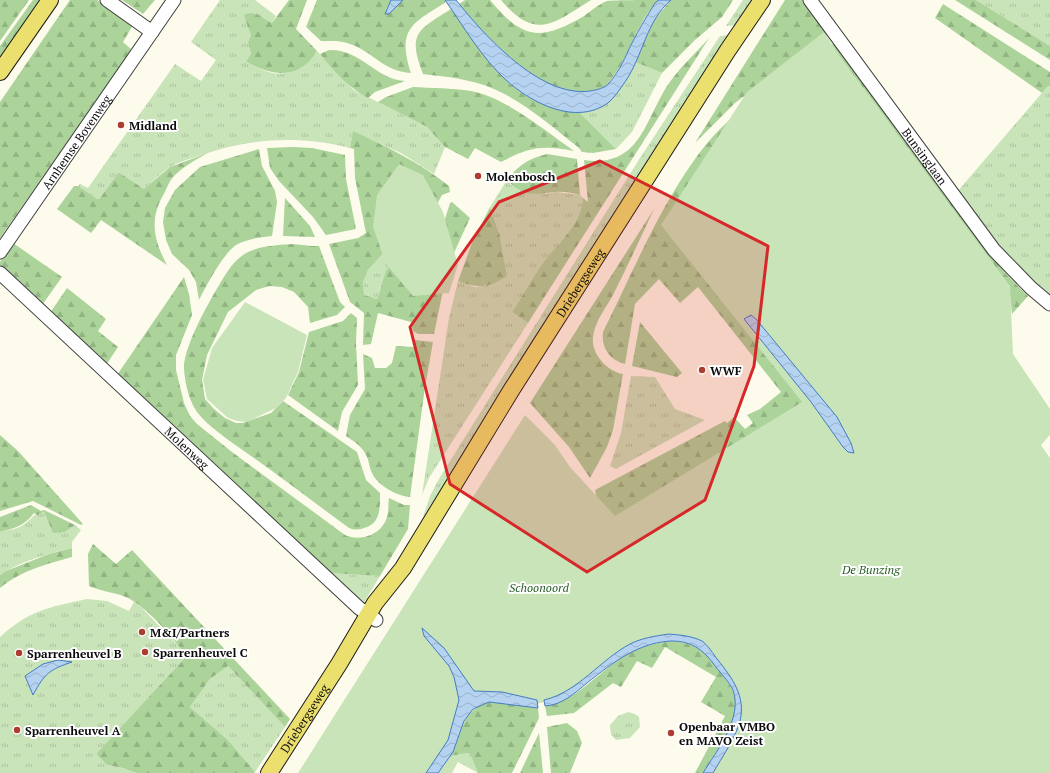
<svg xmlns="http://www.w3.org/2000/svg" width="1050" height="773" viewBox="0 0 1050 773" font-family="'PT Serif',serif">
  <defs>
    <pattern id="grass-tufts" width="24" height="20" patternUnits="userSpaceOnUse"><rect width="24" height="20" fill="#c9e4b9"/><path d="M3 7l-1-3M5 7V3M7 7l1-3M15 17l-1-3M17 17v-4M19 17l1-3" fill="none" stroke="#abc29e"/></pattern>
    <pattern id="forest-firs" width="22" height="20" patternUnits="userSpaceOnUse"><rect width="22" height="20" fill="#abd39a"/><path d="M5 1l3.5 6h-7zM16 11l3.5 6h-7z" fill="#92b483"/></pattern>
    <pattern id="water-waves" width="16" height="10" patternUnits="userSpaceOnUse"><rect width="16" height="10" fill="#b5d2f0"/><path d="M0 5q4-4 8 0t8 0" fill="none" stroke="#9ab3cc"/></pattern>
  </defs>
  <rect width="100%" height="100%" fill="#fdfcec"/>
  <g fill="url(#grass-tufts)" fill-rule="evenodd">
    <path d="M220,0H255L276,16L272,23L263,18L250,28L251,35L248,42L251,54L246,61C253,64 261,70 269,72C287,78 308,66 317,51L354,90L427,127L445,147L434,174L401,153L353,132L350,148C298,135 249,138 199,156C189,159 179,162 170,167C160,173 153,182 144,189L120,173H118L100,198L96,199L78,186L80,184L88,188L175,64L201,81L216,60L191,42Z"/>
    <path d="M743,0H754L738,25L726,26Z"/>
    <path d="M976,0H1050V46Z"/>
    <path d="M731,35L423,517L430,496L440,477L640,158L720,36Z"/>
    <path d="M635,62L662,73L632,132L616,149L580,113C609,108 624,88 635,62Z"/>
    <path d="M1050,86V302L1022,277L957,192L1047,87Z"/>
    <path d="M507,180L511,185L545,194L556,192L580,195L583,198C581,221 566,236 551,253C537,268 524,294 512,312L528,323L429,478L422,495L449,318L458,281L475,287L486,286L499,233L490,207Z"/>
    <path d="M423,209L380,288L377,299L364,296L363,282L368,270Z"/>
    <path d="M631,376L655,377L675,409L705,420L616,469L610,466L621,433Z"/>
    <path d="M44,510L65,532L75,525L81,530L72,542V548C47,554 21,561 0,575V532C9,530 20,529 27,522C35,516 33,514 44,510Z"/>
    <path d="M327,573L380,576L363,604Z"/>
    <path d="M87,599L107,601L129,611L134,602L142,608L188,656L96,754L107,765L123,768L136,773H0V637C29,610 50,607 87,599ZM71,662L47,673L39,683L33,695L43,664Z"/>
    <path d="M228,666L285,727L255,772L228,740L190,707L210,679Z"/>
    <path d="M628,712L635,714L639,717L640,727L630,738L616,740L611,735L610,725L618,716Z"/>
    <path d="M468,753L472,755L478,773L458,762L452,773H438L450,756Z"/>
  </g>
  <g fill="url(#forest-firs)">
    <path d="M0,0H29L0,41Z"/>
    <path d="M33,0H42L0,59V46Z"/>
    <path d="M70,0H97L133,25L123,42L132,50L0,238V102Z"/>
    <path d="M122,0H155L143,14Z"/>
    <path d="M289,0H307L296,29L317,51C300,80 271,77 246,61L251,54L248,42L251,35L244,15C254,9 263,19 272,23Z"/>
    <path d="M317,0H391L386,10L389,14L403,0H445L446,2C412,24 397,28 411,73C382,71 374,52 350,44C340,40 331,41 321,41L306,27Z"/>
    <path d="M465,0H490C522,39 540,42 584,16C591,11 599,4 607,1C615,0 648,0 659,0C636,22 630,57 610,81C605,88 597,90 589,91C542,98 485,37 459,4Z"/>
    <path d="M501,0H591C553,24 535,41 501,0Z"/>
    <path d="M671,0H733L722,17L695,40L662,73L635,62L654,20Z"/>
    <path d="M785,0H804L828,33L735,103L695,143Z"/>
    <path d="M955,0H976L1050,46V60Z"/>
    <path d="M943,4L1050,72V86L1047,87L1042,93L935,18Z"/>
    <path d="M451,9C475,41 495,80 532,99C546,105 562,108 576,113H580L616,149L593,153L582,152L578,147C546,122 510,89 469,81C454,77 438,76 423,74C407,33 418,30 451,9Z"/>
    <path d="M709,38L528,323L512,312C524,294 537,268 551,253C566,236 581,221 583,198L588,202L584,160C639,168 644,123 667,86C679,68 695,54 709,38Z"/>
    <path d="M835,43L975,234L1005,273L1028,296L1012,314L1010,295L811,402L710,650L678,635L600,514L595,490L723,422L725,421L727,423L734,417L745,429L753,423L747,415L760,409L781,392L698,287L680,303L659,279L635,304L625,364C609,360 601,347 603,332C635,268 669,183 718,131C750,99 790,74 826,47Z"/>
    <path d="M329,50C361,49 375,79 405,81L375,92L368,98C348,87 335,72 320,54Z"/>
    <path d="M413,87C432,88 452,88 471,91C503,96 547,132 574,151C541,145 530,147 501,162L475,148L468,159L445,147L427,127L378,102L386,97Z"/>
    <path d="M353,131C387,147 419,162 449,186L450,192L442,195L437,204L389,247L368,270L363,282L364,295L377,299L386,271L399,253L446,276L434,334H418L413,331L411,322L378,313L371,344L363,345L364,313L350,302L329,244L358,238L366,233L355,178L354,149L350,148Z"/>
    <path d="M293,147L312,148L345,155L346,179L356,229L326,235L313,217L279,181L270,168L267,148Z"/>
    <path d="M259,149L262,166L275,191L277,202L272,236C261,237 246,239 236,245C223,254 206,286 199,300L196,282L189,270L172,254L166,240L163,222L165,208L175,190L200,167Z"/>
    <path d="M208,153C197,159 184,166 174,176C170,180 167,187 165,192C149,218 153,239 167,265L101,220L91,233L57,209L74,186H78L97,199L100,198L118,173H120L144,189L170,167Z"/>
    <path d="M547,154L577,159L580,195C572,193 564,191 556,192C533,194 525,198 507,180C518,166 529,158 547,154Z"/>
    <path d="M285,198L310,226L315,237L283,236Z"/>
    <path d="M452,202L470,218L453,255L443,225L450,203Z"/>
    <path d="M490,207L499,233L507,276C489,288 478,289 458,281L472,243Z"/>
    <path d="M654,209C641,237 628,265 614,293C607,307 595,320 593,337C591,354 607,371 623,374L613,430L607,447L590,478L569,447L530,403Z"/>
    <path d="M13,243L62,277L40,308L0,270V262Z"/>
    <path d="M292,244L312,246H319L340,302L345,307L337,315L310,323L308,307L294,292L282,287L269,286L256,290L228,312L207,355L202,380L205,399L214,409L225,418L236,423H243L271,413L283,401L357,452L366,480L380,493C380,507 381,524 364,528C359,530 354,530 349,528C316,504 284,479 251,456C236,445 208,427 197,412C189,401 185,383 184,369C183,351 202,315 211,299C236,256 239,247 292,244Z"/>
    <path d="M184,277L189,294L192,315L176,355V370L184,403L190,416L197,424L232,452L345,535C360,542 382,535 387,517C389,511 388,504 389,498L404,505H410L408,529L380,576L327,573L115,378Z"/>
    <path d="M67,288L106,319L98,331L118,347L104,368L48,316Z"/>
    <path d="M351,313L357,318L356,343L358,385L342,412L338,431L288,395L299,372L309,332L343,321Z"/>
    <path d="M640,322L682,373L677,377L632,366Z"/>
    <path d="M415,340L433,342L425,387L410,497C397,496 377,485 372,473C369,467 369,460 366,455C362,446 353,441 346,436L350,415L365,389L363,354L372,358L375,368H386L392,363L396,346L414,347Z"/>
    <path d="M0,435L18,451L83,524L81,525L33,501L0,511Z"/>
    <path d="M31,505L41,511L44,510L75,525L65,532L53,533L44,511L38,515L34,513C24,526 15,528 0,532V517Z"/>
    <path d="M93,544L116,564L132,550L290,719L285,727L228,666L210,679L190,707L228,740L255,772L254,773H136L123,768L107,765L96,754L187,656C171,637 152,612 130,599C117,592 102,592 89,586L88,554Z"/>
    <path d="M72,548V557C47,564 20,571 0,588V575L6,571L49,554Z"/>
    <path d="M673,641C696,644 702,649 716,667C721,674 728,681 732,689C745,716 716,750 703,773H695L725,716L701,702L716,677L665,647L652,668L637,661L621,687L613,683L574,713L547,716L545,706C572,704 599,672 621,658C637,647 654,643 673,641Z"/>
    <path d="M489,702L538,708L539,718L512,773H478L471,755L468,753L450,756C464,734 459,711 489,702Z"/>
    <path d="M567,723L577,731L582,743L570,773H551L547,727Z"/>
    <path d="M539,733L543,773H520Z"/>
  </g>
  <g fill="#c9e4b9">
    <path d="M824,32L839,55L1010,286L1013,354L1050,409V435L1041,445L1050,458V773H709L734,725L739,705L735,692L704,647L686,639H659L635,646L561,698L532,705L484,698L462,705L446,751L430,773H298L525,415L555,445L570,467L615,516L802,402L661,225L747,92Z"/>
    <path d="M399,164L423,175L443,212L458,265L449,293L413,296L386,264L373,227L377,195Z"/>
    <path d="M245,302L307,335L298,372L286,398L276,408L247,422L237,421L228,418L207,399L203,380L212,348Z"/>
  </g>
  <g fill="url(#water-waves)" stroke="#437cc0">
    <path d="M391,0H403L389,14H385Z"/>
    <path d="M445,0H456C484,35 540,98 590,91C597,90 605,88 609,83C620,71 625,57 632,43C639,29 647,16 655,3L659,0H671C646,21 643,56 625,82C620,89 615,97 608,103C576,126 531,103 506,80C481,57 464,27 445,0Z"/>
    <path d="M751,315L756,319L837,417L851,443L854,453L848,452L843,447L811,402L744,319Z"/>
    <path d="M422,628L444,648L474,691L502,692L537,700L538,708L489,702L473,709L464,721L453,752L438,773H426L448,740L459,700L454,677L449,666L424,636Z"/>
    <path d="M669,634C680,635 692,636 702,641C708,645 713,654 718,660C732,678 746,696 740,721C735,739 722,757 713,773H703C717,750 743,718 733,690C729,681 719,672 713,663C702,649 691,641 672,641C639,642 612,663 587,683C575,693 562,705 545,706L544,700C578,692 600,660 630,644C642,638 655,636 669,634Z"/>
    <path d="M58,660L72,662C49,670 45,673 33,695L25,676L43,664Z"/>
  </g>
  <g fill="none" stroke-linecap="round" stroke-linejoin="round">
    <g stroke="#3e3e3e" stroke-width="15">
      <g id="minor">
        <path d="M107,0L152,32"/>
        <path id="s1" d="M810,0L994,250L1031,288L1050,304"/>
        <path id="s2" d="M0,252L174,0"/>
        <path id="s3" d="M0,273L359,608L376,620"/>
      </g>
    </g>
    <g stroke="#1c1c1c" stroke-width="18">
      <g id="major">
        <path d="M0,72L50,0"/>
        <path id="s4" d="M269,773L339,664L375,603L403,568L512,389L728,50L762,0"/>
      </g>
    </g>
    <use href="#minor" stroke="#fff" stroke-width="13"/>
    <use href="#major" stroke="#ebdf6d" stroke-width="16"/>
  </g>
  <path fill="#d62828" fill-opacity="0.2" stroke="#d62828" stroke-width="3" stroke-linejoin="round" d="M600,161L768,246L754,366L705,500L587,572L450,484L410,327L499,202Z"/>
  <g fill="#ae3d31" stroke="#fff" stroke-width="1.5">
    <circle cx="121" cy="125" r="4"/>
    <circle cx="478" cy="176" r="4"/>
    <circle cx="702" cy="370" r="4"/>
    <circle cx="142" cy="632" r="4"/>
    <circle cx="145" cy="652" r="4"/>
    <circle cx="19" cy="653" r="4"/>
    <circle cx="17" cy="730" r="4"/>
    <circle cx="671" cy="733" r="4"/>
  </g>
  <g text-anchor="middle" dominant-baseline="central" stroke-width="4" stroke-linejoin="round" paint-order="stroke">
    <g font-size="12" font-weight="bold" fill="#0b0b0b" stroke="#fff" text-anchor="start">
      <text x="129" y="125">Midland</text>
      <text x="486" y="176">Molenbosch</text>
      <text x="710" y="370">WWF</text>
      <text x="150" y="632">M&amp;I/Partners</text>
      <text x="153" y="652">Sparrenheuvel C</text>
      <text x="27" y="653">Sparrenheuvel B</text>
      <text x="679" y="726">Openbaar VMBO<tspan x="679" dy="14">en MAVO Zeist</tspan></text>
      <text x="25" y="730">Sparrenheuvel A</text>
    </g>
    <g font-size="12" fill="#0b0b0b" stroke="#fff">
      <text stroke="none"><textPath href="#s2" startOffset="134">Arnhemse Bovenweg</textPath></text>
      <text stroke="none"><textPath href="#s1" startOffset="194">Bunsinglaan</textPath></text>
      <text stroke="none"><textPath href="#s4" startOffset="581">Driebergseweg</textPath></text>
      <text stroke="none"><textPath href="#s3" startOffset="256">Molenweg</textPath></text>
      <text stroke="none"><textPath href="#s4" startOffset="65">Driebergseweg</textPath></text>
    </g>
    <g font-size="12" font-style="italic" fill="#265c23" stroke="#fff">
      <text x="871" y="569">De Bunzing</text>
      <text x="539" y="587">Schoonoord</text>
    </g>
  </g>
</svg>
